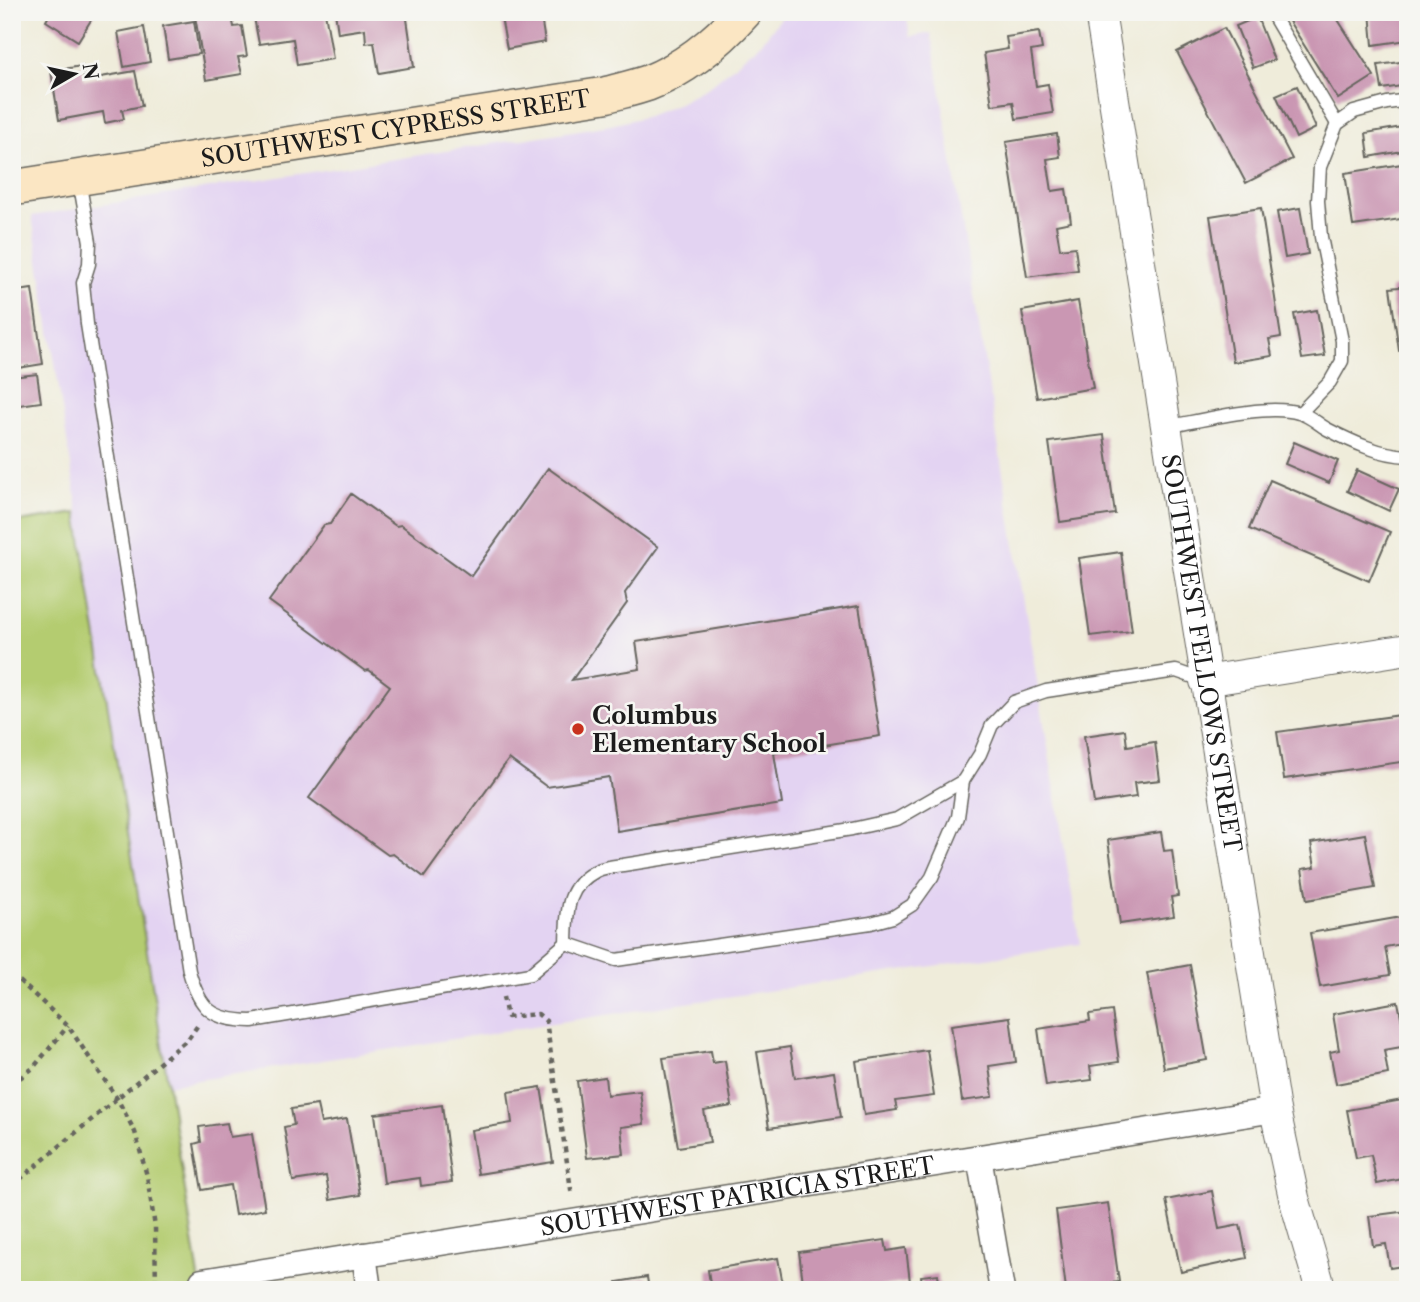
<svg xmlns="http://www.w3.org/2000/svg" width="1420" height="1302" viewBox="0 0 1420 1302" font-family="'Libre Caslon Text',serif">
  <rect width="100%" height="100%" fill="#f6f6f2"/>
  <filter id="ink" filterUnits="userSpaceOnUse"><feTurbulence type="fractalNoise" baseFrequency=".0143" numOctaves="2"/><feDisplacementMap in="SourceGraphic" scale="14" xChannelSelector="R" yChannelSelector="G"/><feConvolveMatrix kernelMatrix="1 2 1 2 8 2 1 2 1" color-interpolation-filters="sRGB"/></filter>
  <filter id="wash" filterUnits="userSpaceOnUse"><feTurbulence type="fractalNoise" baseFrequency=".00686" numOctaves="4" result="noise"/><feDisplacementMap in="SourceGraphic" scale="28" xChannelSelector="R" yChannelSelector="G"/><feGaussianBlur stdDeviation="1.57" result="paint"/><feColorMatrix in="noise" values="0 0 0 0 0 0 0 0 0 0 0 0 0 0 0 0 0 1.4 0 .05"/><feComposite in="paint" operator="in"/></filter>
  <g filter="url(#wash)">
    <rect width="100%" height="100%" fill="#efecda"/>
    <path fill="#e3d3f2" d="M786,12H906L910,37L931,33L1080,944L553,1023L168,1085L32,216L611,125L648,116L679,103L710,86L761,43Z"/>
    <path fill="#b4cc70" stroke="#687446" stroke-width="2" d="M77,513L201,1290H12V523Z"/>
    <g id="blocks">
      <g fill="#ca97b3">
        <path d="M51,12H96L78,41L46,21Z"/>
        <path d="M214,12H231L234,27L242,26L247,56L238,57L242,74L206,80L195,16Z"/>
        <path d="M253,12H325L333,59L297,65L293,39L259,44Z"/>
        <path d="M335,12H406L414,67L379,73L374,42L366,43L365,29L338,33Z"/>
        <path d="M500,12H561L562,14L541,17L545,42L507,49Z"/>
        <path d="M1296,12H1333L1374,76L1338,99L1287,18Z"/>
        <path d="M1370,12H1408V40L1373,45Z"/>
        <path d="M1257,17L1274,60L1253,68L1236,26Z"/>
        <path d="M194,21L199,54L168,59L163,26Z"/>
        <path d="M144,27L150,62L124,67L118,32Z"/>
        <path d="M1224,28L1292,159L1246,183L1177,52Z"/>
        <path d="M1039,32L1042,49L1031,51L1036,86L1048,84L1053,113L1016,119L1013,102L992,105L984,53L1008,49L1006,37Z"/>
        <path d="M1408,61V85L1382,89L1378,65Z"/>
        <path d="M82,66L84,80L135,71L142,106L122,110L124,119L105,123L103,112L59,120L51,71Z"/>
        <path d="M1297,86L1316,128L1296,138L1276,95Z"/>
        <path d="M16,88L21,125L12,126V89Z"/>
        <path d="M1408,126V150L1369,157L1366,133Z"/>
        <path d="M1057,134L1060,157L1047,159L1052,191L1066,189L1071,222L1056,225L1060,249L1075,247L1078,270L1027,277L1006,142Z"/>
        <path d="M1408,163V218L1353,226L1345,173Z"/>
        <path d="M1261,208L1281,337L1269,339L1272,356L1233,362L1210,216Z"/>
        <path d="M1300,208L1308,254L1285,258L1277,212Z"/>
        <path d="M1408,286V350L1399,351L1390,288Z"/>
        <path d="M32,289L43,364L12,369V292Z"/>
        <path d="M1078,301L1093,388L1037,398L1022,311Z"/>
        <path d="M1317,310L1325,356L1302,359L1294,314Z"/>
        <path d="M37,374L41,402L12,406V377Z"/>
        <path d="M1104,435L1115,514L1060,522L1049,442Z"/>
        <path d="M1294,442L1338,461L1329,483L1285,464Z"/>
        <path d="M548,468L658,547L625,593L627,603L572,680L640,669L636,642L859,606L880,736L774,753L782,804L617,831L609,777L547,787L509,759L424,877L393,854L388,855L309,798L390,686L369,670L365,671L269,601L324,525L330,524L351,494L396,526L401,525L471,576Z"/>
        <path d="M1357,470L1399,489L1389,511L1347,491Z"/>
        <path d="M1270,480L1390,532L1369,581L1249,529Z"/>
        <path d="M1121,552L1132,631L1090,636L1079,558Z"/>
        <path d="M1408,714V761L1284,779L1277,732Z"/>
        <path d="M1125,730L1127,746L1155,742L1160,780L1134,783L1136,797L1094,803L1084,736Z"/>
        <path d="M1161,832L1164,851L1172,850L1178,896L1171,897L1174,916L1120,924L1108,840Z"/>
        <path d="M1365,834L1375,888L1307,900L1302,869L1315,867L1311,843Z"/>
        <path d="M1407,916L1408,943L1385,947L1390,975L1320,987L1310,933Z"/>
        <path d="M1190,965L1207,1060L1164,1068L1147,973Z"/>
        <path d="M1398,1002L1407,1046L1384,1050L1388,1074L1336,1084L1330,1052L1339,1050L1333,1014Z"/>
        <path d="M1112,1011L1119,1062L1090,1066L1092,1080L1046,1086L1038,1029L1090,1021L1089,1014Z"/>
        <path d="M1010,1017L1016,1062L989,1066L993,1097L962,1101L951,1025Z"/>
        <path d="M790,1047L795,1078L834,1072L841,1117L769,1128L757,1052Z"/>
        <path d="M927,1050L934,1096L895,1101L897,1110L864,1115L856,1061Z"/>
        <path d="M711,1051L713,1063L725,1061L732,1106L704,1111L710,1142L678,1147L663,1058Z"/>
        <path d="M605,1077L607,1095L640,1091L644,1124L621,1127L624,1154L587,1158L577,1081Z"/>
        <path d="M541,1087L553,1162L478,1174L471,1130L512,1123L508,1092Z"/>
        <path d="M1408,1099V1178L1377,1184L1371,1155L1356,1158L1347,1110Z"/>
        <path d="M317,1105L321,1123L347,1119L360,1195L330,1200L326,1176L293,1181L284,1127L294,1125L291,1109Z"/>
        <path d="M442,1105L452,1182L421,1186L420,1178L384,1183L375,1114Z"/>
        <path d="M227,1123L230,1137L252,1134L265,1209L235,1215L230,1185L202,1190L194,1144L201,1142L199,1127Z"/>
        <path d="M1212,1191L1219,1229L1240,1225L1247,1258L1181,1272L1166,1200Z"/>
        <path d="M1108,1203L1119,1282L1066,1289L1056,1210Z"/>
        <path d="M1408,1211V1265L1390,1268L1386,1244L1373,1246L1369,1216Z"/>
        <path d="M885,1240L887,1251L906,1248L910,1282L872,1288V1290H804L799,1252Z"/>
        <path d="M778,1258L784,1290H711L708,1270Z"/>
        <path d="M938,1274L940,1290H923L921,1276Z"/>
        <path d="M647,1277L649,1290H618L617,1282Z"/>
      </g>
    </g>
  </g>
  <g filter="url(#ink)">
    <use href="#blocks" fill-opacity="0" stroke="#66655e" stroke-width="2"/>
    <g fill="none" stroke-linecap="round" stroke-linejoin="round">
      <g stroke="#66655e" stroke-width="15">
        <g id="service">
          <path d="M1271,12L1337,124"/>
          <path d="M79,180L90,242L89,264L83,283L87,324L189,971C200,1010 212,1020 252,1021L530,974L566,943C567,913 565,887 596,871C604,867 615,866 623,865L852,829L897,819L963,781L980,754L992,725L1014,702L1046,691L1176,671L1205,681"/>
          <path d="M1300,413L1330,382L1342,361V341L1321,237L1318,201L1320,167L1337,124L1354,112L1387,103L1408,100"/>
          <path d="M1166,427C1200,421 1266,403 1299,413C1309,415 1318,424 1327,429C1352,442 1380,455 1408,456"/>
          <path d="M566,943L616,960L871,923L893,917L912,905L932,877L958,817L963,781"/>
        </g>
      </g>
      <g stroke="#66655e" stroke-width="27">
        <g id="minor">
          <path d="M979,1157L1002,1290"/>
          <path d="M364,1255L369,1290"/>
          <path id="s1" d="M202,1281L1275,1110"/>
        </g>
      </g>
      <g stroke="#66655e" stroke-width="32">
        <g id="tertiary">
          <path id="s2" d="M1100,12L1275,1110L1294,1198L1321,1290"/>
          <path d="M1205,681L1408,649"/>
        </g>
      </g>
      <g stroke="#66655e" stroke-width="38">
        <g id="secondary">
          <path id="s3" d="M12,188L605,95C619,91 634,88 648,83C684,69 718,41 744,12"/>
        </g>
      </g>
      <g stroke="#66655e" stroke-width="4.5" stroke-dasharray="5 5" stroke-linecap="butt">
        <path d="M12,974L68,1026L118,1100L135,1132L147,1176L155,1227L156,1290"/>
        <path d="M503,997L507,1017L538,1014L546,1021L572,1196"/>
        <path d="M12,1084L33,1068L68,1026"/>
        <path d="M12,1186L188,1039L198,1025"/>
      </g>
      <use href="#service" stroke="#fff" stroke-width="12"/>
      <use href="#minor" stroke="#fff" stroke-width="24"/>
      <use href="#tertiary" stroke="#fff" stroke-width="30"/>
      <use href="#secondary" stroke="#fbe6c3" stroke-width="35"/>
    </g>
  </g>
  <circle fill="#c8321e" stroke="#f6f6f2" stroke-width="2.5" cx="578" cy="729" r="7"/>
  <g text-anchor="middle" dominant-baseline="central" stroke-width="5" stroke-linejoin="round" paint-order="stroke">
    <g font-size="24" fill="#1c1c1c" stroke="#f6f6f2">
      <text stroke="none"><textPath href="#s3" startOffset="388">SOUTHWEST CYPRESS STREET</textPath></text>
      <text stroke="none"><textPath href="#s2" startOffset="649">SOUTHWEST FELLOWS STREET</textPath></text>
      <text stroke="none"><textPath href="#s1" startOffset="542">SOUTHWEST PATRICIA STREET</textPath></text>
    </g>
    <g font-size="24" font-weight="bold" fill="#1c1c1c" stroke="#f6f6f2" text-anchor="start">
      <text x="592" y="715">Columbus<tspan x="592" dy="28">Elementary School</tspan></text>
    </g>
  </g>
  <rect width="1420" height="1302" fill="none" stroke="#f6f6f2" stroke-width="42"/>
  <g transform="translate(74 74) rotate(81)" stroke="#f6f6f2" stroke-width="5" paint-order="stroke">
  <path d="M0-5L12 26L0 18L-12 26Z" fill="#1c1c1c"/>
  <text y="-10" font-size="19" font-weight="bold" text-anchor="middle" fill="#1c1c1c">N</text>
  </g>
</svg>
